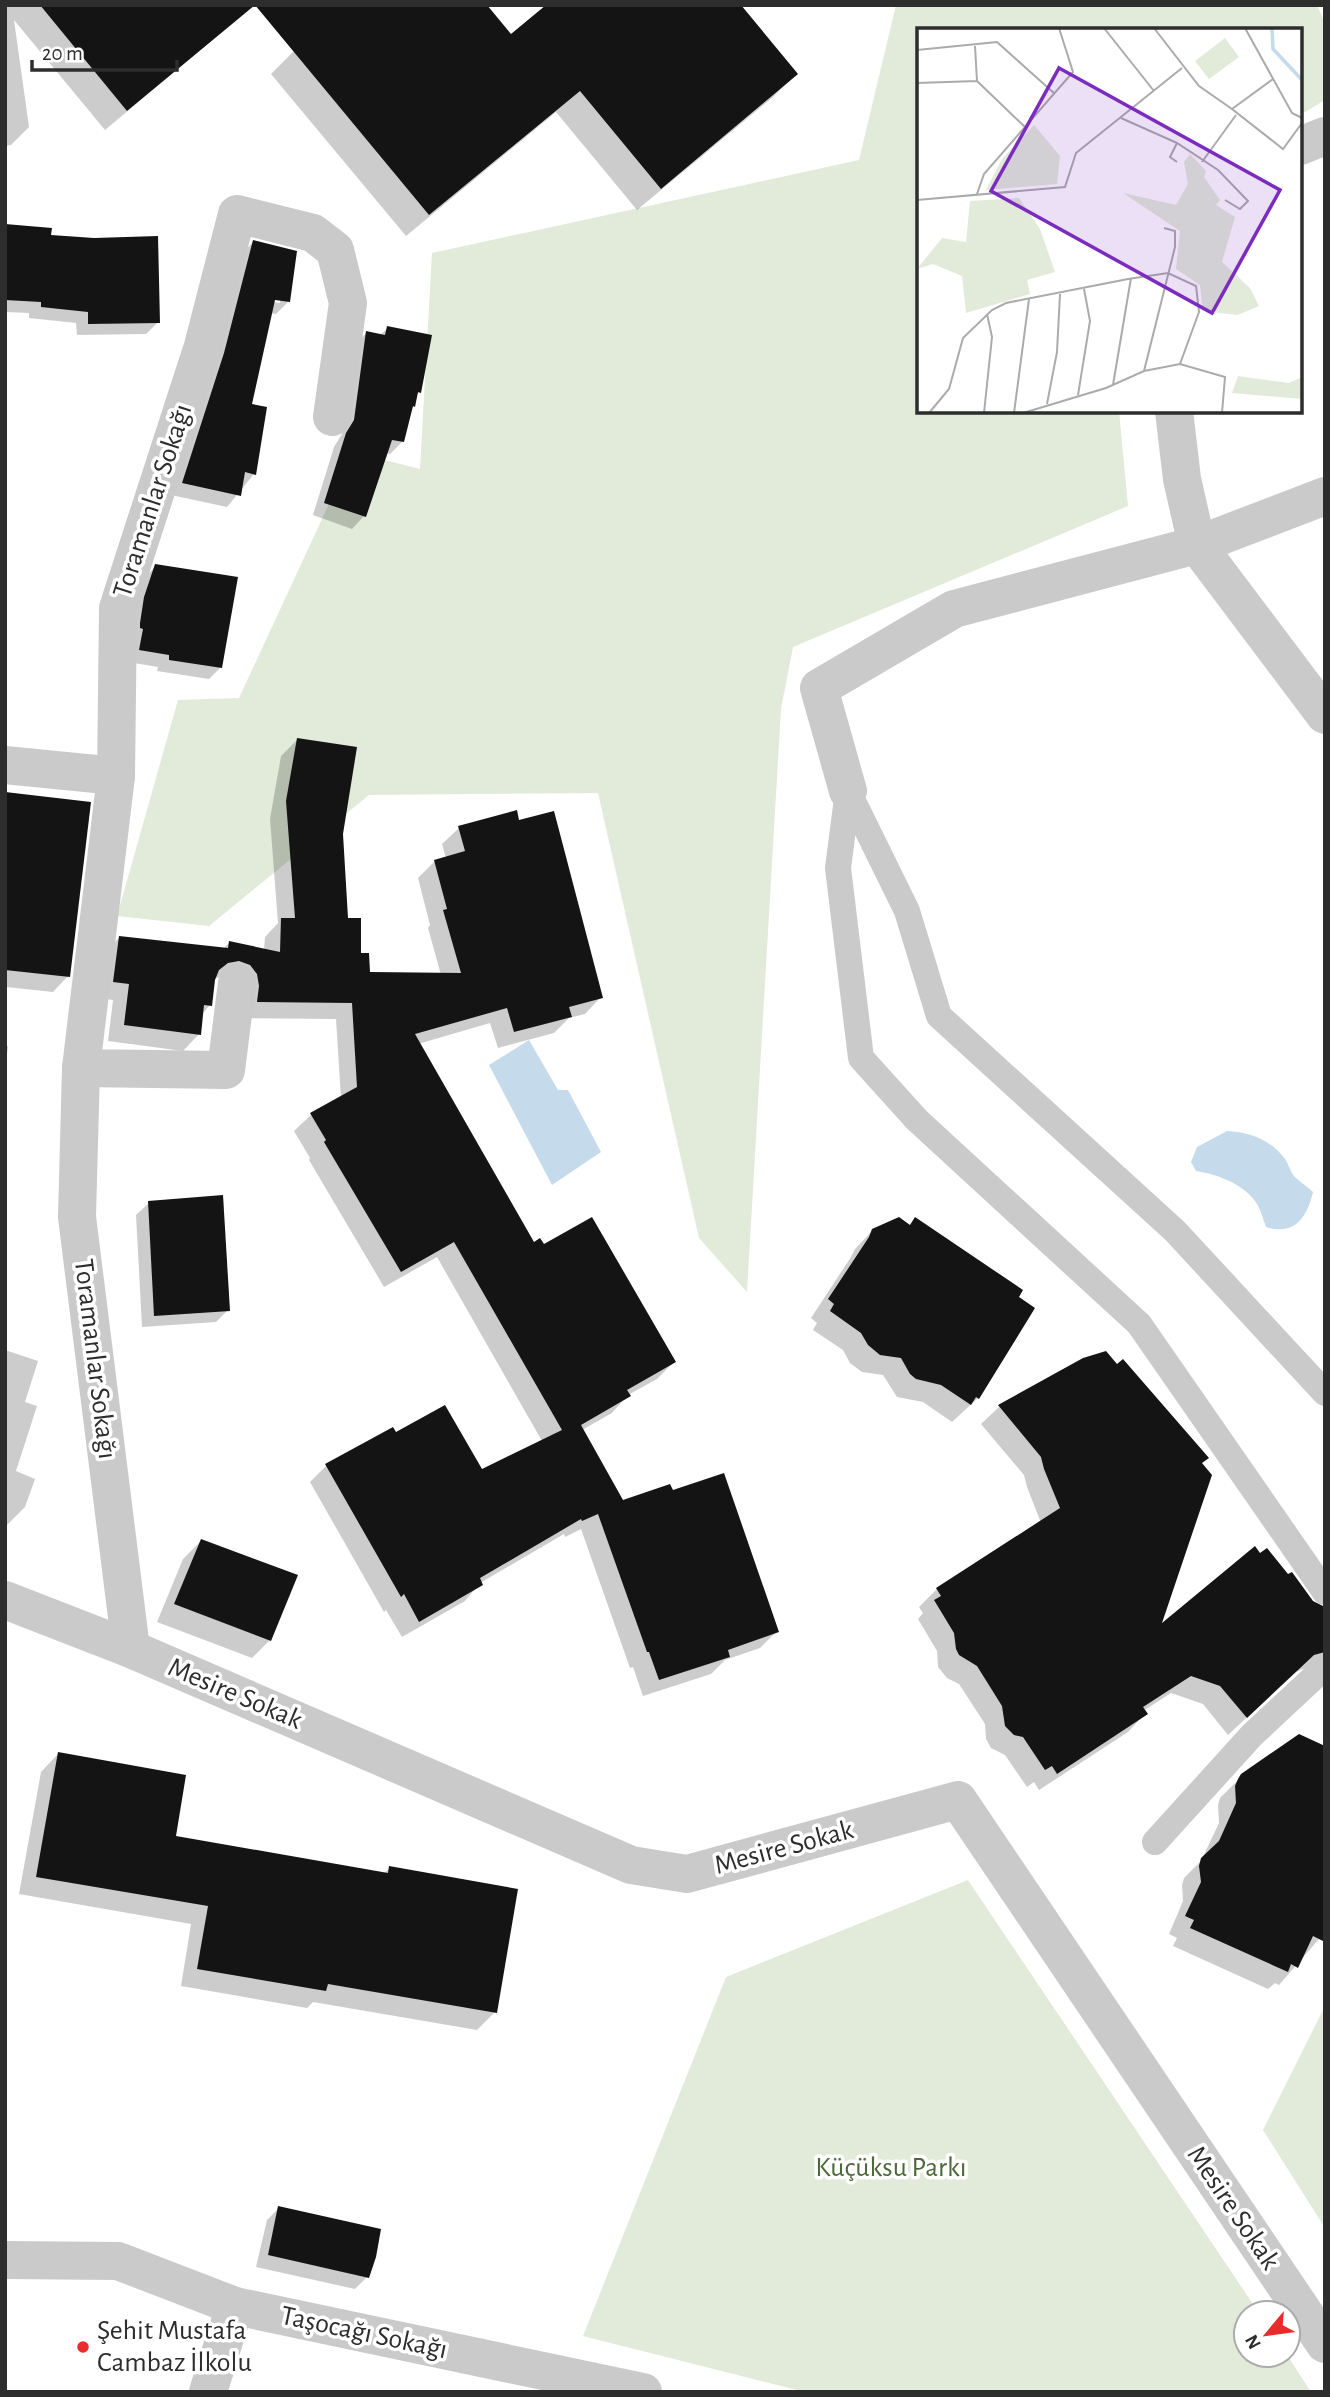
<svg xmlns="http://www.w3.org/2000/svg" width="1330" height="2397" viewBox="0 0 1330 2397" font-family="'Alegreya Sans',sans-serif">
  <rect width="100%" height="100%" fill="#fff"/>
  <g fill="#e2ebda">
    <path d="M896,5H1317L1325,23V100L1300,115V30H919V411H1119L1128,506L793,647L781,709L747,1292L699,1238L598,793L369,795L209,926L117,916L178,700L239,698L353,452L420,469L432,253L859,160Z"/>
    <path d="M968,1880L1259,2313H1246V2355H1287L1311,2392H805L583,2336L726,1977Z"/>
    <path d="M1325,2006V2228L1263,2130Z"/>
  </g>
  <g fill="#c5daeb">
    <path d="M529,1040L558,1090H568L601,1152L552,1185L489,1065Z"/>
    <path d="M1227,1131C1250,1132 1271,1140 1285,1159C1289,1165 1291,1174 1296,1178C1301,1183 1308,1187 1313,1192C1307,1218 1294,1236 1266,1227C1263,1219 1260,1207 1255,1201C1242,1183 1216,1174 1196,1171L1191,1162L1197,1147Z"/>
  </g>
  <g fill="#0003" fill-rule="evenodd">
    <path d="M5,5H254L105,130L14,20L29,127L11,145L5,146Z"/>
    <path d="M511,37L796,74L773,97L637,210L556,112L406,236L271,74L294,51Z"/>
    <path d="M5,225L49,237L158,322L146,334L77,335L76,323L29,318V313L5,312Z"/>
    <path d="M253,242L288,302L276,314L270,313L250,405L254,474L227,507L171,495L241,255ZM280,299V303L266,301Z"/>
    <path d="M388,328L420,392L416,396L414,406L410,410L402,442L390,454L386,453L364,516L352,529L313,515L334,447L342,434L355,345L367,332L380,335Z"/>
    <path d="M156,566L221,667L209,679L157,671L158,667L128,662V640L143,579Z"/>
    <path d="M298,739L341,834L346,920L368,974L441,975L428,928L430,925L418,878L435,861L446,858L442,844L459,828L518,822L601,997L585,1014L569,1018L554,1033L498,1048L490,1023L418,1044L533,1244L674,1362L657,1379L628,1395L612,1413L582,1430L622,1503L777,1631L760,1648L725,1660L711,1674L643,1696L633,1667L630,1668L581,1529L565,1537L564,1534L480,1583L465,1601L402,1637L386,1610L384,1612L310,1482L326,1466L395,1434L481,1471L542,1441L437,1257L384,1287L309,1160L310,1158L294,1131L311,1115L341,1098L336,1019L241,1018L223,977L214,978L210,1005L201,1015L199,1034L183,1051L108,1041L113,1000L98,998L103,954L120,937L223,949L230,942L264,950L265,937L278,923L270,819L281,756Z"/>
    <path d="M5,792L89,804L68,976L53,992L6,987L5,993Z"/>
    <path d="M5,1046H8L5,1070Z"/>
    <path d="M149,1203L228,1310L216,1322L142,1327L136,1215Z"/>
    <path d="M916,1219L1033,1308L978,1398L952,1422L923,1402L897,1397L883,1375L862,1372L850,1363L843,1350L813,1330L817,1323L811,1318L851,1257L855,1249L873,1230L909,1226Z"/>
    <path d="M5,1350L38,1361L25,1402L37,1406L16,1471L35,1479L25,1507L7,1525H5Z"/>
    <path d="M1084,1360L1201,1463L1158,1628L1325,1620V1659L1313,1670L1303,1669L1294,1673L1228,1735L1203,1704L1171,1693L1143,1711L1145,1714L1128,1732L1039,1790L1034,1782L1027,1787L1005,1755L991,1748L986,1739L985,1724L959,1684L947,1678L938,1667L937,1651L918,1619L923,1613L919,1607L937,1589L1041,1523L1027,1487L1024,1475L981,1424L999,1407Z"/>
    <path d="M201,1541L270,1640L252,1658L157,1622L183,1559Z"/>
    <path d="M58,1754L174,1838L383,1874L390,1868L495,2012L477,2030L313,2002L307,2008L181,1986L191,1924L19,1894L41,1772Z"/>
    <path d="M1243,1775L1319,1939L1279,1985L1275,1983L1268,1989L1173,1946L1177,1938L1169,1934L1183,1901L1182,1885L1184,1878L1201,1861L1219,1823L1218,1805L1220,1798Z"/>
    <path d="M279,2208L367,2277L355,2289L256,2267L267,2220Z"/>
  </g>
  <g fill="#141414">
    <path d="M40,5H255L127,111Z"/>
    <path d="M255,5H487L511,34L546,5H741L798,74L661,189L580,91L429,215Z"/>
    <path d="M5,224L52,228L51,235L94,238L158,236L160,323L88,324V312L41,307V302L5,300Z"/>
    <path d="M253,240L297,251L290,302L275,300L252,404L267,407L256,475L245,472L241,496L182,483L224,353Z"/>
    <path d="M387,326L432,335L421,393L418,392L415,407L413,406L404,442L392,440L366,517L324,503L346,433L354,420L366,331L385,335Z"/>
    <path d="M155,564L238,577L222,668L169,660V655L139,650L143,629L140,628V623L144,597Z"/>
    <path d="M297,738L357,747L343,834L348,918H361V953H369L370,972L461,973L443,910L447,909L434,860L465,851L458,826L517,810L519,820L554,811L603,998L569,1007L572,1017L514,1032L507,1008L415,1034L534,1242L540,1238L544,1244L592,1217L676,1362L627,1390L631,1396L581,1425L623,1500L670,1484L673,1490L724,1473L779,1632L728,1650L730,1657L659,1680L649,1652H647L598,1514L582,1521L581,1519L480,1578L483,1585L419,1622L404,1594L401,1597L325,1464L393,1427L396,1432L445,1405L482,1469L562,1430L454,1242L401,1272L324,1142L326,1140L310,1113L357,1087L352,1003L257,1002L259,986L257,974L250,965L239,961L228,963L219,970L215,980L212,1006L204,1005L201,1035L124,1025L129,984L113,982L119,936L228,948L229,941L280,952L281,918H295L286,801Z"/>
    <path d="M5,792L91,802L70,977L5,970Z"/>
    <path d="M223,1195L230,1311L154,1316L148,1201Z"/>
    <path d="M899,1217L910,1225L915,1217L1023,1290L1019,1297L1035,1308L979,1399L976,1397L971,1405L941,1385L916,1379L910,1374L901,1358L880,1355L868,1345L861,1333L830,1311L834,1304L828,1299L869,1237L872,1229Z"/>
    <path d="M1106,1351L1117,1364L1123,1359L1209,1458L1202,1463L1212,1475L1162,1623L1255,1546L1260,1553L1267,1548L1288,1574L1292,1572L1313,1601L1325,1607V1652L1314,1655L1247,1718L1220,1686L1191,1676L1143,1707L1148,1714L1057,1774L1052,1766L1045,1770L1023,1737L1014,1735L1005,1726L1002,1706L977,1666L959,1655L956,1649L954,1633L934,1600L941,1596L936,1588L1060,1508L1044,1469L1041,1457L998,1405L1083,1358Z"/>
    <path d="M201,1539L298,1575L271,1641L174,1604Z"/>
    <path d="M1299,1734L1325,1746V1942L1313,1936L1298,1968L1291,1964L1288,1972L1190,1928L1194,1920L1185,1916L1201,1882L1199,1866L1201,1858L1219,1841L1236,1803L1235,1786L1238,1779L1241,1774Z"/>
    <path d="M58,1752L186,1775L176,1836L388,1873L389,1866L518,1889L497,2013L328,1984L326,1991L197,1969L208,1906L36,1877Z"/>
    <path d="M278,2206L381,2229L376,2257L369,2278L268,2255Z"/>
  </g>
  <g fill="none" stroke-linecap="round" stroke-linejoin="round">
    <g stroke="#cacaca" stroke-width="26">
      <path d="M848,791L838,868L861,1058L917,1120L1139,1324L1325,1592"/>
      <path d="M848,791L907,911L939,1016L1175,1231L1325,1393"/>
      <path d="M1155,1842L1252,1735L1325,1667"/>
    </g>
    <g stroke="#cacaca" stroke-width="38">
      <path d="M1300,146L1325,136"/>
      <path d="M1174,411L1182,479L1197,545L1325,715"/>
      <path d="M5,765L116,776"/>
      <path d="M848,791L819,688L954,609L1197,545L1325,496"/>
      <path d="M237,983L226,1070L81,1068L116,776L118,608L203,346L237,214L313,233L335,250L348,303L332,417"/>
      <path d="M81,1068L77,1217L131,1649"/>
      <path d="M5,1600L131,1649L631,1865L687,1874L958,1800L1325,2344"/>
      <path d="M5,2260L118,2261L235,2306L643,2392"/>
      <path d="M208,2392L235,2306"/>
    </g>
  </g>
  <circle fill="#e82b2b" stroke="#fff" stroke-width="2.5" cx="83" cy="2347" r="7"/>
  <g text-anchor="middle" dominant-baseline="central" stroke-width="7" stroke-linejoin="round" paint-order="stroke">
    <g font-size="28" fill="#2d2d2d" stroke="#fff">
      <text transform="translate(153 501) rotate(-72)">Toramanlar Sokağı</text>
      <text transform="translate(95 1359) rotate(83)">Toramanlar Sokağı</text>
      <text transform="translate(235 1694) rotate(23)">Mesire Sokak</text>
      <text transform="translate(784 1848) rotate(-15)">Mesire Sokak</text>
      <text transform="translate(1233 2208) rotate(56)">Mesire Sokak</text>
      <text transform="translate(364 2333) rotate(12)">Taşocağı Sokağı</text>
    </g>
    <g font-size="28" fill="#4c693a" stroke="#fff">
      <text x="891" y="2168">Küçüksu Parkı</text>
    </g>
    <g font-size="28" fill="#2d2d2d" stroke="#fff" text-anchor="start">
      <text x="97" y="2331">Şehit Mustafa<tspan x="97" dy="32">Cambaz İlkolu</tspan></text>
    </g>
  </g>
  <g transform="translate(917 28)">
    <rect width="385" height="385" fill="#fff"/>
    <path d="M308,10L322,29L292,51L278,33ZM117,97L143,128L140,156L69,162L85,131ZM273,126L289,143L287,149L303,172L299,177L318,189L305,234L333,260L342,278L321,287L286,283L283,257L259,241L263,203L206,165L259,177L271,156L267,134ZM102,170L123,201L138,244L110,252L113,266L49,285L45,248L16,236L0,241L25,210L49,214L53,173ZM321,348L372,355L385,349V371L315,365Z" fill="#e2ebda"/>
    <path fill="none" stroke="#c5daeb" stroke-width="3.5" d="M355,0L356,21L385,52"/>
    <path fill="none" stroke="#ababab" stroke-width="2" d="M187,0L237,63M237,0L282,58L315,81M328,0L375,85L385,90M0,22L80,14L138,66M356,51L315,81L366,121L385,95M60,53L109,100M0,55L60,53L58,18M204,90L260,115M260,134L253,129L260,115L301,142L331,173L323,181L308,172M285,134L319,87M60,166L67,146L156,44L142,0M0,172L148,159L159,125L265,40M227,343L258,219V203L247,200M196,357L214,250M161,367L173,293L167,261M130,376L140,324L143,266M12,385L32,361L46,310L75,282L89,275L211,251L251,245L279,258L282,284L263,336M67,385L75,309L70,286M97,385L112,271M106,385L189,360L227,343L263,336L308,349L305,385"/>
    <path fill="#7b2cbf" fill-opacity="0.15" stroke="#7b2cbf" stroke-width="3.5" d="M142,40L363,162L295,285L74,163Z"/>
    <rect width="385" height="385" fill="none" stroke="#2d2d2d" stroke-width="3.5"/>
  </g>
  <rect width="1330" height="2397" fill="none" stroke="#2d2d2d" stroke-width="14"/>
  <g transform="translate(1267 2334) rotate(241)"><circle r="33" fill="#ffffff" stroke="#ababab" stroke-width="2"/>
  <path d="M0-5L12 26L0 18L-12 26Z" fill="#e82b2b"/>
  <text y="-10" font-size="19" font-weight="bold" text-anchor="middle" fill="#2d2d2d">N</text>
  </g>
  <path d="M32 60v10h145v-10" fill="none" stroke="#2d2d2d" stroke-width="3.5"/>
  <text x="42" y="60" font-size="21" fill="#2d2d2d" stroke="#ffffff" stroke-width="5" paint-order="stroke">20 m</text>
</svg>
